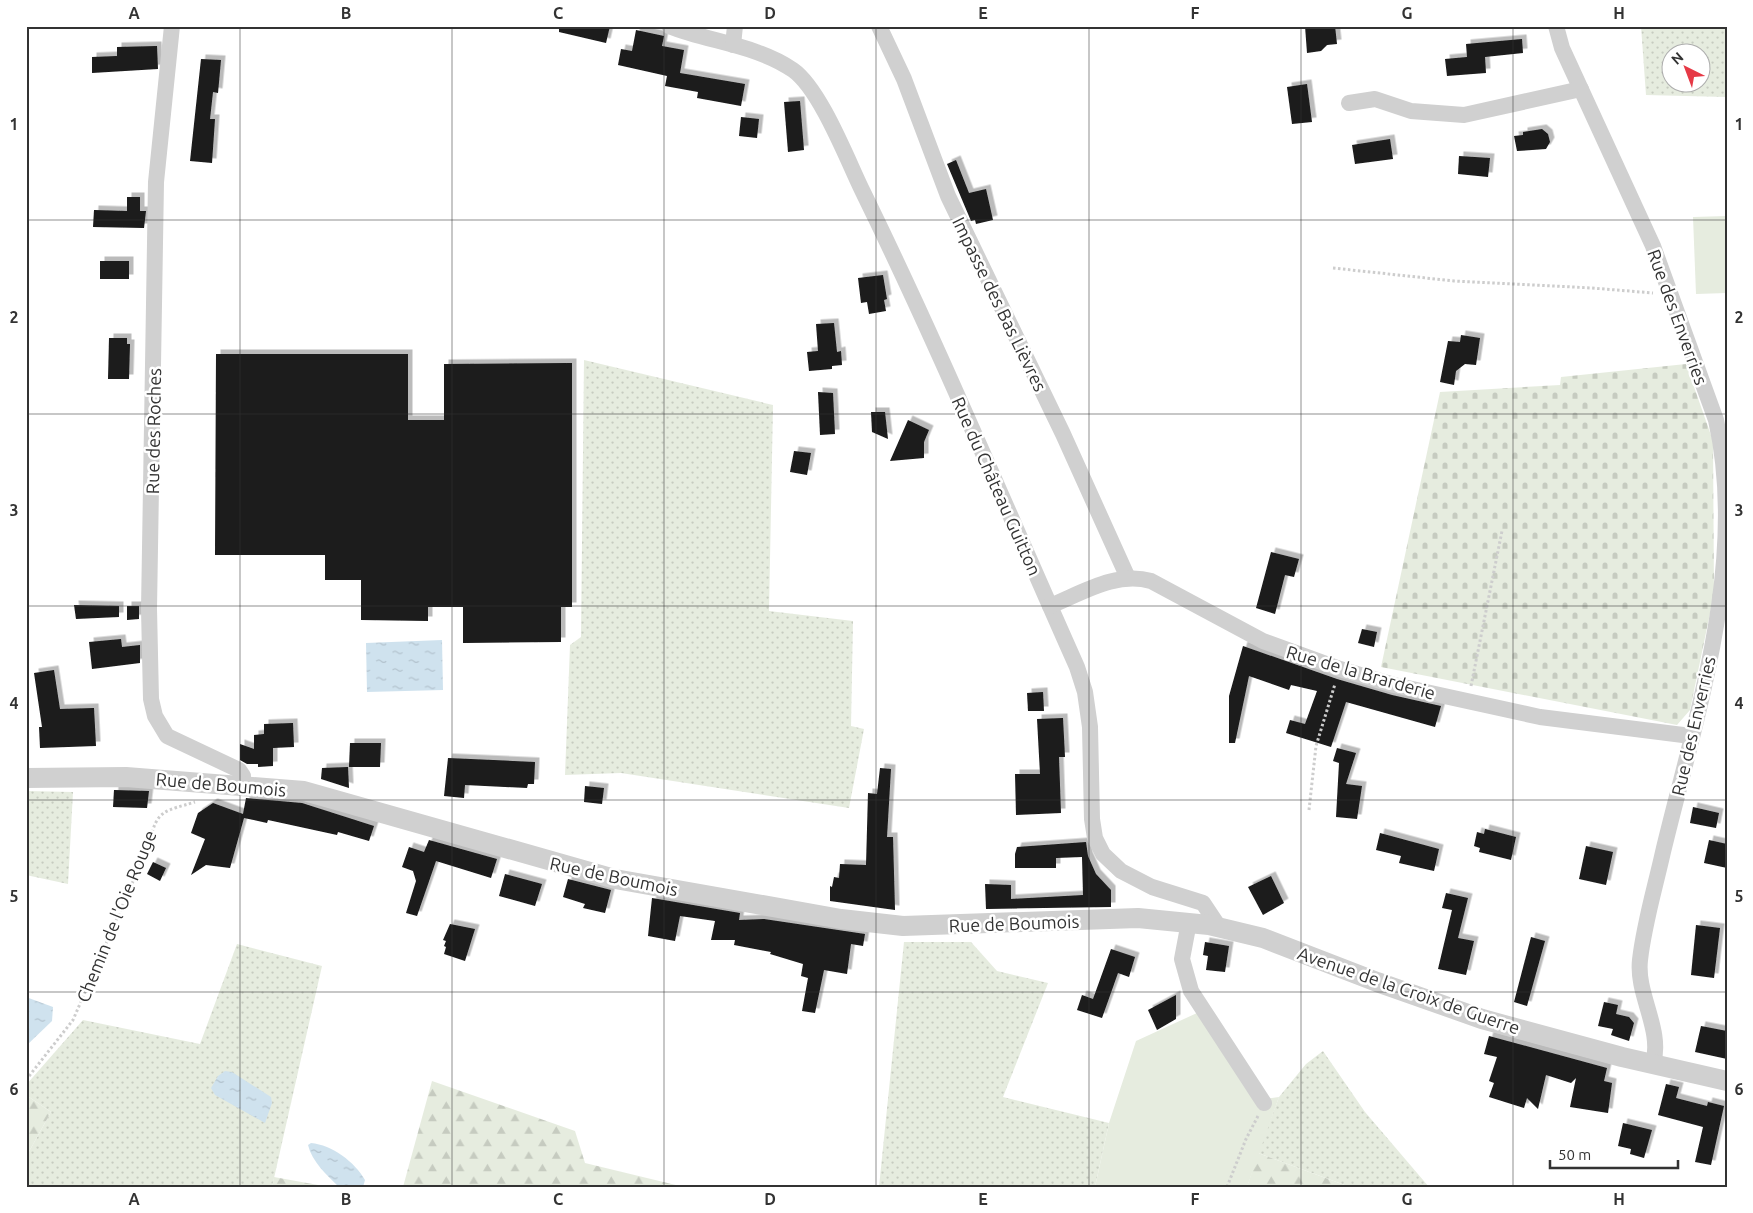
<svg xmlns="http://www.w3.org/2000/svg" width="1753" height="1213" viewBox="0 0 1753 1213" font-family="Ubuntu,sans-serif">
  <defs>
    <pattern id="grass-dots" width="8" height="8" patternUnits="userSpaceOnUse" patternTransform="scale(1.25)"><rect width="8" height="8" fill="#e6ecdf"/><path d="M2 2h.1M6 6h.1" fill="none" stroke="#c6cbc0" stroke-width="1.8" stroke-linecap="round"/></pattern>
    <pattern id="forest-firs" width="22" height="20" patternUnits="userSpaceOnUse" patternTransform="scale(1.25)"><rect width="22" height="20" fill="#e6ecdf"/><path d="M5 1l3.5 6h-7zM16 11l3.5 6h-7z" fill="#c6cbc0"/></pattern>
    <pattern id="cemetery-stones" width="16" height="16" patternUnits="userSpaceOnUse" patternTransform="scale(1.25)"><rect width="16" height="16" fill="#e6ecdf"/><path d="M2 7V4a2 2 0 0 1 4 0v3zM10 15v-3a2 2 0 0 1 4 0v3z" fill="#c6cbc0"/></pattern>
    <pattern id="water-ripples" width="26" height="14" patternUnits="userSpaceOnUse" patternTransform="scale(1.25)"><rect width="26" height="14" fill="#cfe2ee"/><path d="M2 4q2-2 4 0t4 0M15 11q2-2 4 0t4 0" fill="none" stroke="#b2c2cd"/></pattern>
    <filter id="shadow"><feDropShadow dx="4.5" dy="-4.5" stdDeviation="0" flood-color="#0004"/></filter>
  </defs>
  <rect width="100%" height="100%" fill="#fff"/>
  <g fill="url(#grass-dots)" fill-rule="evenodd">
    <path d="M1641,26H1727V108L1726,97L1646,95ZM1670,52H1700V82H1670Z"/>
    <path d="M584,360L773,405L769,611L853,621L851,726L864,729L849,808L621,773L565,775L570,645L581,637Z"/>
    <path d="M26,791L73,792L68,884L26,875Z"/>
    <path d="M904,942H971L997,971L1048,983L1003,1097L1109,1123L1095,1187H879Z"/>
    <path d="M237,944L322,966L272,1187H26V1157L51,1112L29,1097H26V1085L83,1020L200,1044Z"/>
    <path d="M1323,1051L1365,1112L1429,1187H1350L1258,1153L1279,1097L1306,1064Z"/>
  </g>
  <g fill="url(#forest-firs)">
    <path d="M432,1081L575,1131L585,1163L684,1187H403Z"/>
    <path d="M26,1097H29L51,1112L26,1157Z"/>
    <path d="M1258,1153L1350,1187H1247Z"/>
    <path d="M274,1177L329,1187H272Z"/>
  </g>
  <path fill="url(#cemetery-stones)" d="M1686,364L1713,441L1714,594L1690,710L1677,725L1381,667L1440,392L1560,385L1561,377Z"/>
  <g fill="#e6ecdf">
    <path d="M1727,216V293L1696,294L1693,217Z"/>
    <path d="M1197,1013L1255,1100L1279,1097L1247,1187H1095L1109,1123L1136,1041Z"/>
  </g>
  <g fill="url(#water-ripples)">
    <path d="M442,640L443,690L367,692L366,643Z"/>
    <path d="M26,997L53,1007L52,1021L26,1046Z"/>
    <path d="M225,1071L232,1072L271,1097L272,1103L265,1123L215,1095L211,1088L218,1076Z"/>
    <path d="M311,1143C332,1145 355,1162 365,1180L363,1187H339C327,1175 312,1162 308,1145Z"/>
  </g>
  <g fill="#1a1a1a" filter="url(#shadow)">
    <path d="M559,26H610L606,43L559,32Z"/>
    <path d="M1305,26H1335L1337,44L1327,45L1321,51L1307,53Z"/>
    <path d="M636,30L664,36L662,46L684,50L680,73L745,84L741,106L697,98L698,92L665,86L667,76L618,65L621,49L632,51Z"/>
    <path d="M1522,39L1523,53L1485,57L1486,73L1447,76L1445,59L1467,57L1466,44Z"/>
    <path d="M157,46L158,69L92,73V57L117,56V47Z"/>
    <path d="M201,59L221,60L218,93L213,92L210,119H215L212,163L190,161Z"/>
    <path d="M1307,84L1312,122L1292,124L1287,87Z"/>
    <path d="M800,101L804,150L788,152L784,102Z"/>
    <path d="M741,117L759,119L757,138L739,136Z"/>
    <path d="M1542,129L1548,134L1550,142L1546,149L1517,151L1514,136L1523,135V132Z"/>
    <path d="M1390,139L1393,159L1355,164L1352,145Z"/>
    <path d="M1459,156L1490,158L1488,177L1458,174Z"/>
    <path d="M956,160L969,193L986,189L993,220L976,224L975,220L971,221L947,164Z"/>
    <path d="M127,197H140V211H146L144,228L93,227L94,210L127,211Z"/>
    <rect x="100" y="261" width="29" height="18"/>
    <path d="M883,275L887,299L884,300L886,311L869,314L867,302L861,303L858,278Z"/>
    <path d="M834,323L837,352L841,351L842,365L832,366V369L809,371L807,352L818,351L816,324Z"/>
    <path d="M1461,335L1480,338L1476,365L1465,364L1456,371L1454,385L1440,382L1448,341L1460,342Z"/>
    <path d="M109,338H127V344H130L129,379H108Z"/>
    <path d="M216,354H408V420H444V364L572,363V607H561V642L463,643V607H428V621L361,620V580H325V555H215Z"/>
    <path d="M818,392L833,393L835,434L820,435Z"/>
    <path d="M871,412H885L888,439L872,432Z"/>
    <path d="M908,420L929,430L924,442V458L890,461Z"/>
    <path d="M794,451L811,453L807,475L790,472Z"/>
    <path d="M1271,552L1299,559L1294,577L1285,575L1275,614L1256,608Z"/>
    <path d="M74,605L119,606V617L76,619Z"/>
    <path d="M127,606H139V619L127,620Z"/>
    <path d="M1362,629L1377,632L1374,647L1358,643Z"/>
    <path d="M121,639L122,647L140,645V663L92,669L89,642Z"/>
    <path d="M1243,646L1337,679L1392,695L1441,706L1435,727L1346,702L1331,747L1286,733L1290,720L1305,724L1317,691L1291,685L1289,690L1249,676L1235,743H1229V696Z"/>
    <path d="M54,670L60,709L94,708L96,746L40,748L39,727H42L34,673Z"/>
    <path d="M1043,692L1044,711H1028L1027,693Z"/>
    <path d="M1063,718L1065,757H1059L1061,813L1016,815L1015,774H1040L1037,719Z"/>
    <path d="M293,723L294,747L273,748V766L258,767V764H247L240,760V744L254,749V735L264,734V724Z"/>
    <path d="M350,743H381L380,767H349Z"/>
    <path d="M1337,748L1356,753L1346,784L1362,786L1357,819L1336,817L1339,763L1333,761Z"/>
    <path d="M448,758L535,762L534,784H528L527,788L465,785L464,798L444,796Z"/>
    <path d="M348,767L349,788L321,779L322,768Z"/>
    <path d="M880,768L891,769L887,837H893L895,910L830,901V886L832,887L834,877L839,878L840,864L866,865L868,793L877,794Z"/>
    <path d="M585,786L604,788L602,804L584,802Z"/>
    <path d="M114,790L149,791L147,808L113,807Z"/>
    <path d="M246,798L302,803L374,826L369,841L338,832L337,835L268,820L267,823L244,818L230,868L206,865L191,875L205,839L191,833L198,813L213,803L243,814Z"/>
    <path d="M1693,807L1719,813L1716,828L1690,823Z"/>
    <path d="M1485,829L1516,837L1511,860L1479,852L1480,848L1474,846L1477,832L1484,834Z"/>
    <path d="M1380,833L1439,849L1434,871L1399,863L1401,856L1376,850Z"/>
    <path d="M429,840L497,859L491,878L436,861L417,916L406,913L416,881L413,871L402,867L409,847L424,852Z"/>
    <path d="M1709,840L1727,844V868L1704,863Z"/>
    <path d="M1086,842L1088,856L1096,874L1111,890V907L986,909L985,884L1011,885V899L1083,895L1082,857L1056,858V868H1015V854L1017,847Z"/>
    <path d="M1586,846L1613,852L1606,885L1579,879Z"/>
    <path d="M153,862L166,868L160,881L147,874Z"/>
    <path d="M505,874L542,884L535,906L499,896Z"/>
    <path d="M1271,876L1284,903L1263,915L1248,887Z"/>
    <path d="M568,879L611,890L605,913L583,908L585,904L563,897Z"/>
    <path d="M1446,893L1468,898L1458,938L1474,941L1466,975L1438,969L1452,910L1442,908Z"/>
    <path d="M652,898L740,913L739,920L764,919L865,934L863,946L851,944L847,974L824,970L815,1013L802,1011L808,978L801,976L803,964L770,954L771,952L734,945L735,940H711L715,921L680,916L675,941L648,936Z"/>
    <path d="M450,924L475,929L465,961L444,954L446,947L444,946L446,941L443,940Z"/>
    <path d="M1696,925L1720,928L1714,978L1691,975Z"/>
    <path d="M1531,937L1545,941L1527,1006L1514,1002Z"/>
    <path d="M1205,942L1229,946L1225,972L1206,970L1208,956L1203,955Z"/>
    <path d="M1111,949L1135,957L1129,977L1118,973L1102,1018L1077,1010L1082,995L1093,999Z"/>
    <path d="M1176,995V1019L1157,1030L1148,1010Z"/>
    <path d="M1604,1002L1618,1005L1616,1014L1629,1017L1634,1023L1629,1041L1611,1035L1613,1029L1598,1026Z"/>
    <path d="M1701,1026L1727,1031V1059L1695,1052Z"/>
    <path d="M1489,1036L1607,1068L1604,1081L1612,1083L1608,1113L1570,1107L1576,1078L1571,1083L1546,1075L1538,1109L1527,1098L1524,1108L1489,1097L1494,1083L1489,1081L1497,1057L1484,1054Z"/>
    <path d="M1666,1084L1679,1087L1676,1098L1707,1106L1708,1102L1724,1106L1711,1165L1695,1162L1703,1127L1658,1115Z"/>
    <path d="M1623,1123L1652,1130L1644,1158L1630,1154L1631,1149L1618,1146Z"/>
  </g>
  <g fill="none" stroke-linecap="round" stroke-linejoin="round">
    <g stroke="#cdcdcd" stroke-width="3" stroke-dasharray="2.5 2.5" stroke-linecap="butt">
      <path d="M1333,268L1454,281L1592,288L1653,293"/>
      <path d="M1471,686L1502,531"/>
      <path d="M1309,810L1316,746L1335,684"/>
      <path d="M26,1080L73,1020L150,842C156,809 166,811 195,802"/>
      <path d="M1227,1187L1246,1139L1258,1116"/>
    </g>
    <g stroke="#d0d0d0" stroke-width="16">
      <path d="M172,26L156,182L149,609L151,699L155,716L167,736L239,770L243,776L242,785"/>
      <path d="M669,26C709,42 757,45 793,70C820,89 847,159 862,190C939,347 1006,508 1077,667L1085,692L1090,727L1092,819L1095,838L1103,854L1121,871L1152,887L1203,903L1219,927"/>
      <path d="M879,26L904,79L948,196L1063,434L1128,578"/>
      <path d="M1556,26L1562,48L1653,246L1716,420C1748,562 1696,715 1663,852C1655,888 1644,924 1640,960C1636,995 1663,1029 1653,1064"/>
      <path d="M733,45L735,26"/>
      <path d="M1349,103L1375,99L1411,111L1464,115L1581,89"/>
      <path d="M1050,606C1082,593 1116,571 1151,581L1263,641L1340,669L1394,685L1540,717L1691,736"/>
      <path d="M1189,922L1182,959L1191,991L1264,1103"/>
    </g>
    <path stroke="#d0d0d0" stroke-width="20" d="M26,778L126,777L304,791L615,879L841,919L903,926L1138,918L1209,925L1263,938L1377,982L1482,1019L1622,1057L1727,1081"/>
  </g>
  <path fill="none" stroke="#333" stroke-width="1" stroke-opacity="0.55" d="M240,26V1187M452,26V1187M664,26V1187M876,26V1187M1089,26V1187M1301,26V1187M1513,26V1187M26,220H1727M26,414H1727M26,606H1727M26,800H1727M26,992H1727"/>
  <g text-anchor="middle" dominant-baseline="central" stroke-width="5" stroke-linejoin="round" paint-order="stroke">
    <g font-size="18" fill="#333" stroke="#fff">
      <text transform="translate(1000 304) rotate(64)">Impasse des Bas Lièvres</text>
      <text transform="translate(1678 317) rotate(70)">Rue des Enverries</text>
      <text transform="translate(153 431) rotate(-89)">Rue des Roches</text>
      <text transform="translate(997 486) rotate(66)">Rue du Château Guitton</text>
      <text transform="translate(1361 672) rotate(16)">Rue de la Brarderie</text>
      <text transform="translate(1693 726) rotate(-77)">Rue des Enverries</text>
      <text transform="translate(221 784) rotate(5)">Rue de Boumois</text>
      <text transform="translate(614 876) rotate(12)">Rue de Boumois</text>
      <text transform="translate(116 916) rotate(-68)">Chemin de l'Oie Rouge</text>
      <text transform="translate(1014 923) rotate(-2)">Rue de Boumois</text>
      <text transform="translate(1409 990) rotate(19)">Avenue de la Croix de Guerre</text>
    </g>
  </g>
  <rect width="1753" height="1213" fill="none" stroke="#ffffff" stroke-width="55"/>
  <g transform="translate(1686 68) rotate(318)"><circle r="24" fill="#ffffff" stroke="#adadad"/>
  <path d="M0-4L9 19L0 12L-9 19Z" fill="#e63946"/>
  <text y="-8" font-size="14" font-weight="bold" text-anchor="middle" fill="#333333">N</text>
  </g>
  <path d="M1550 1160v8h128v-8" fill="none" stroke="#333333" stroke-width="2.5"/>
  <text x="1558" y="1160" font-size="15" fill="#333333" stroke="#ffffff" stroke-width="4" paint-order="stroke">50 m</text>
  <rect x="28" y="28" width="1698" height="1158" fill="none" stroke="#333" stroke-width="2"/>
  <g font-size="16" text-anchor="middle" font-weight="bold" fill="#333">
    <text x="134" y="19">A</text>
    <text x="346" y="19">B</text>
    <text x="558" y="19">C</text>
    <text x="770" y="19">D</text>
    <text x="983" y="19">E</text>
    <text x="1195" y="19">F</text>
    <text x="1407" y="19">G</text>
    <text x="1619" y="19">H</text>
    <text x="14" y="130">1</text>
    <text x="1739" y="130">1</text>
    <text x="14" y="323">2</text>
    <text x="1739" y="323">2</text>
    <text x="14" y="516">3</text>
    <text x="1739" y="516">3</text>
    <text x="14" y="709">4</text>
    <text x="1739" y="709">4</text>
    <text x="14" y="902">5</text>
    <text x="1739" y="902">5</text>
    <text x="14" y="1095">6</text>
    <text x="1739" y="1095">6</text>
    <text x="134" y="1205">A</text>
    <text x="346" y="1205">B</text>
    <text x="558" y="1205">C</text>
    <text x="770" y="1205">D</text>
    <text x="983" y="1205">E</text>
    <text x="1195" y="1205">F</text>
    <text x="1407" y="1205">G</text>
    <text x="1619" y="1205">H</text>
  </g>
</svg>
